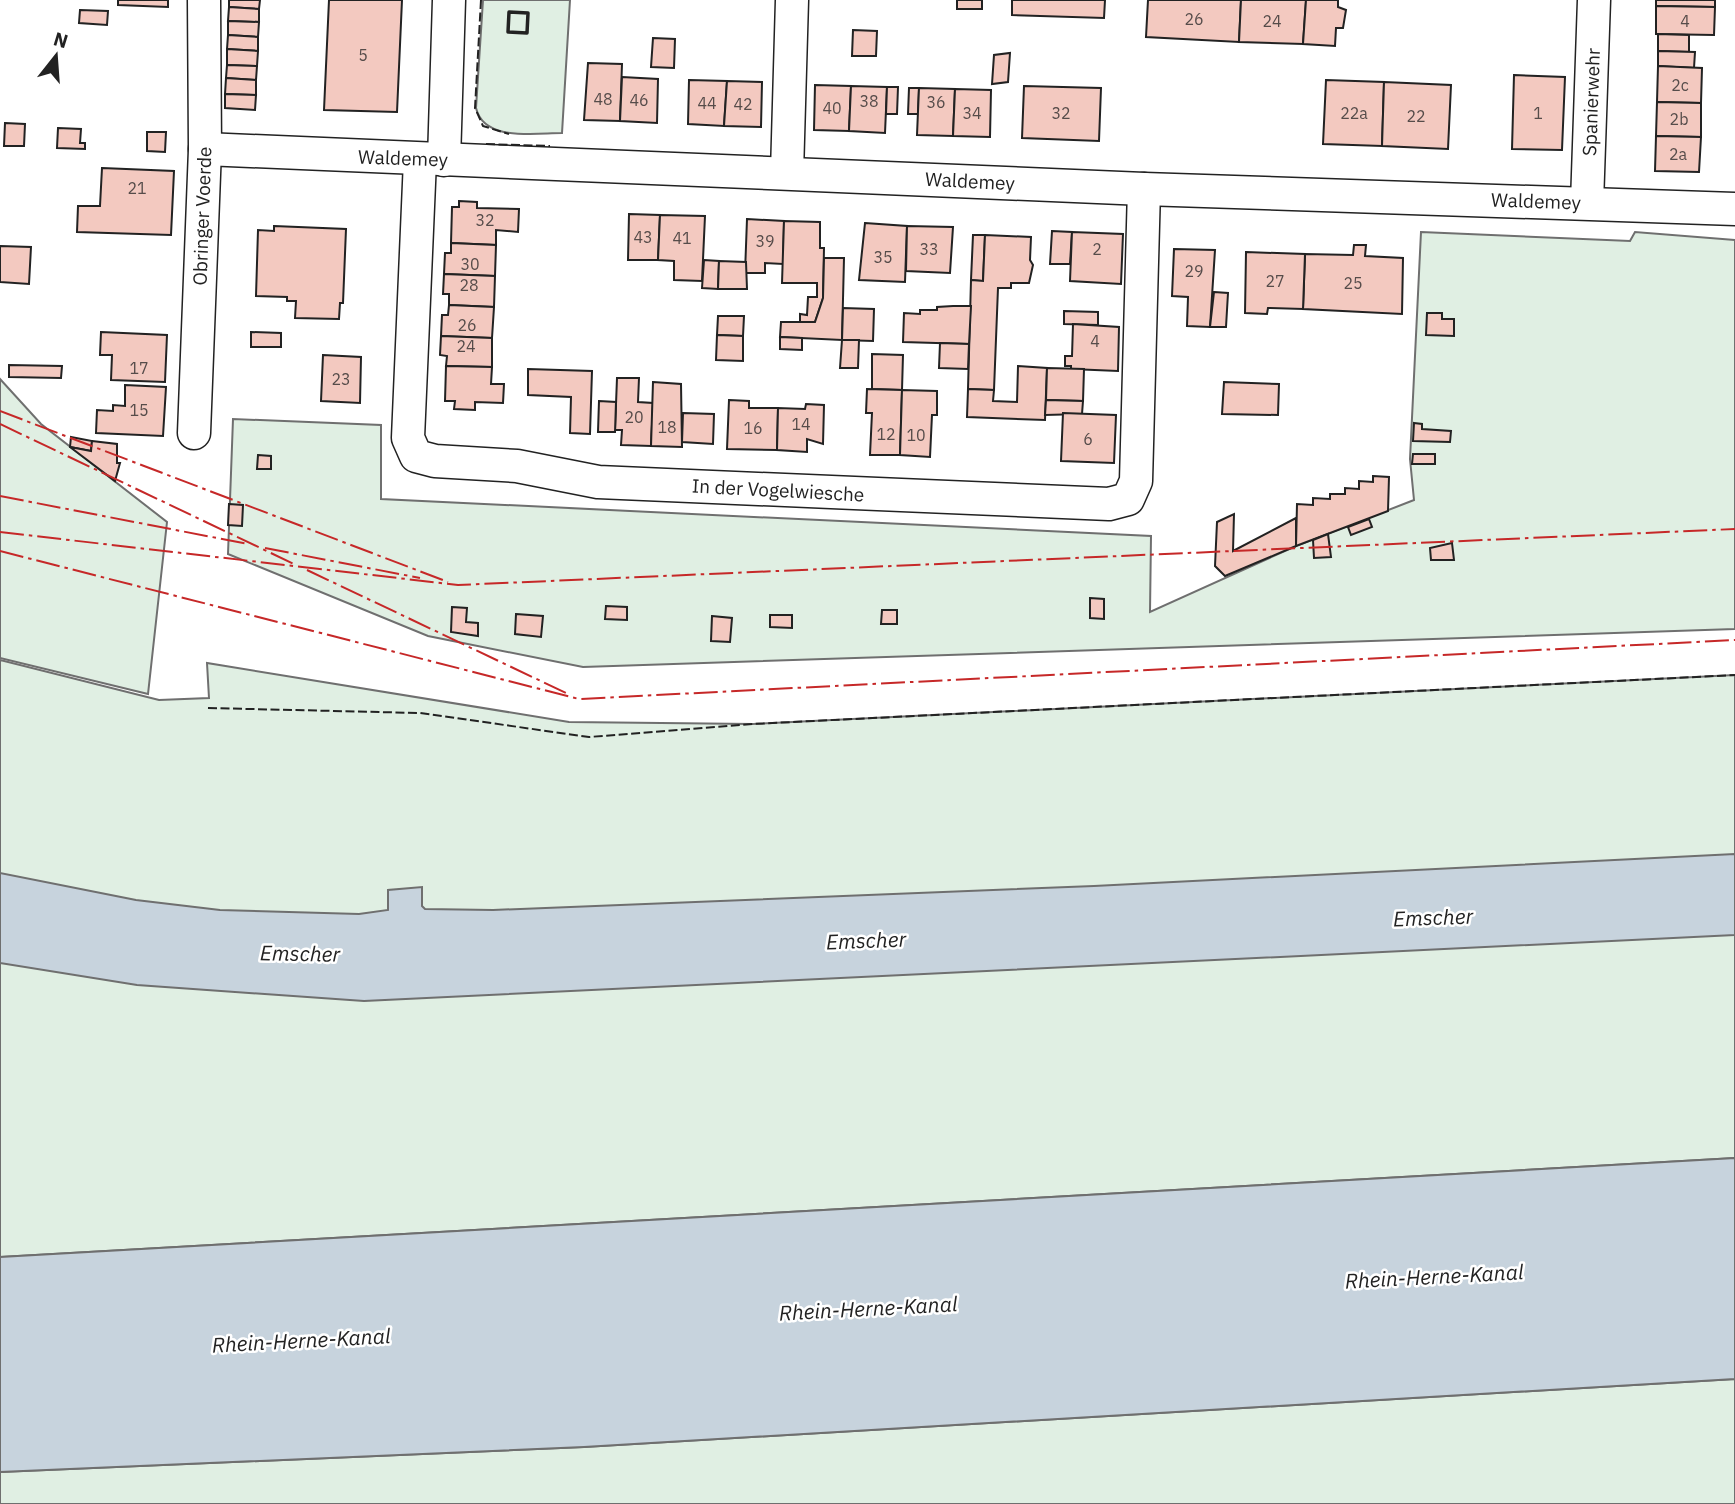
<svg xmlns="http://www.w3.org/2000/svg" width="1735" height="1504" viewBox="0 0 1735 1504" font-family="'IBM Plex Sans',sans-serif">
  <rect width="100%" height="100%" fill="#fff"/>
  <g fill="#e0efe3" stroke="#6f6f6f" stroke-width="2">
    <path d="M483,0H570L562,133C535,133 484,142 476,108Z"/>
    <path d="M1421,232L1630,241L1635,232L1735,240V629L583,667L428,636L228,554L233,419L381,425V499L1151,536L1150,612L1296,546L1414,500L1410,459Z"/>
    <path d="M0,379L41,424L167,522L148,694L0,658Z"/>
    <path d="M0,660L159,700L209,698L207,663L569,722L753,724L1735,675V1158L0,1257Z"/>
    <path d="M1735,1379V1504H0V1472L584,1447Z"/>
  </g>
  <g fill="#c7d3dd" stroke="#6f6f6f" stroke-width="2">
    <path d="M1735,854V935L364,1001L137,985L0,963V873L136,900L220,910L359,914L388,910V890L422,887V906L425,909L493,910L1094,886Z"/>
    <path d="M1735,1158V1379L584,1447L0,1472V1257Z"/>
  </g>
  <g fill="#f3c9c0" stroke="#222" stroke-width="2">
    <path d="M118,0H168V7L118,5Z"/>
    <path d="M229,0H260L259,9L229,7Z"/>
    <path d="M329,0H402L397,112L324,110Z"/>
    <rect x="957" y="0" width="25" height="9"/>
    <path d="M1012,0H1105L1104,18L1012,15Z"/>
    <path d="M1148,0H1241L1239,42L1146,37Z"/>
    <path d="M1241,0H1306L1303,44L1239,42Z"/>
    <path d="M1306,0H1338V7L1346,10L1343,28H1336L1335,46L1303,44Z"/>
    <path d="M1656,0H1715V7L1656,6Z"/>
    <path d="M1656,6L1715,7L1714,35L1656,34Z"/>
    <path d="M229,7L259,9V22L228,21Z"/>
    <path d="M80,10L108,11L107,25L79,23Z"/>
    <path d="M228,21L259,22L258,37L228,35Z"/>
    <path d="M853,30L877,31L876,56H852Z"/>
    <path d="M1658,34L1689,35V52L1658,51Z"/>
    <path d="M228,35L258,37V51L227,49Z"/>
    <path d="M653,38L675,39L674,68L651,67Z"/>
    <path d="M227,49L258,51L257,66L227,65Z"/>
    <path d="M1658,51L1695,52L1694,68L1658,66Z"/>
    <path d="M1010,53L1008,82L992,84L994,55Z"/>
    <path d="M588,63L622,64L620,121L584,120Z"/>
    <path d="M227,65L257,66L256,80L226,78Z"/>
    <path d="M1658,66L1702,68L1701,103L1657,102Z"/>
    <path d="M1514,75L1565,77L1562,150L1512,149Z"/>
    <path d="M622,77L658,79L657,123L620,121Z"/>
    <path d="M226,78L256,80V95L225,94Z"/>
    <path d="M689,80L727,81L724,126L688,124Z"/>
    <path d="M1326,80L1384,82L1382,146L1323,144Z"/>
    <path d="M727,81L762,82L761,127L724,126Z"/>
    <path d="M1384,82L1451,85L1448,149L1382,146Z"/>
    <path d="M815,85L851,86L849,131L814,130Z"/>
    <path d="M851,86L887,87L885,133L849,131Z"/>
    <path d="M1024,86L1101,88L1099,141L1022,138Z"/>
    <path d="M887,87H898L897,114H886Z"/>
    <path d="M909,88H919L918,114H908Z"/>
    <path d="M919,88L955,89L953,136L917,135Z"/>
    <path d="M955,89L991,90L990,137L953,136Z"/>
    <path d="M225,94L256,95L255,110L225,108Z"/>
    <path d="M1657,102L1701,103V137L1656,136Z"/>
    <path d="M5,123L25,124L24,146H4Z"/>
    <path d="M58,128L81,129L80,143H85V149L57,148Z"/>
    <path d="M147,132H166L165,152L147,151Z"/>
    <path d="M1656,136L1701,137L1699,172L1655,171Z"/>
    <path d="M102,168L174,171L171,235L77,232L78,206H100Z"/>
    <path d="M459,201L477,202V208L519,209L518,232L496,230V245L451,243L452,207H459Z"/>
    <path d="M629,214L660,215L658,260H628Z"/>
    <path d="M660,215L705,216L702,281L674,280V261L658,260Z"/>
    <path d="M747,219L784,221L783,264L765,263V273H745Z"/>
    <path d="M784,221L820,222V248H824L823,298L815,322H800V314L807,315L808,297H817V283H782Z"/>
    <path d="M865,223L907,226L905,282L859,280Z"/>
    <path d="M274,226L346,229L343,303H340L339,319L295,318L296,301H287V297L256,296L258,230L274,231Z"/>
    <path d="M907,226L953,227L950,273L906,271Z"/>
    <path d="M1052,231L1072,232L1070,264H1050Z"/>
    <path d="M1072,232L1123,234L1121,284L1070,281Z"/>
    <path d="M973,235H985L983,281L971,280Z"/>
    <path d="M985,235L1031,237L1030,260L1033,265L1029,283H1011V288H998L994,390L968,389L971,280L983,281Z"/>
    <path d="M451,243L496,245L495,276L444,274L445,253H451Z"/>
    <path d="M1354,245H1366L1365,256L1403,258L1402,314L1303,309L1305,254L1353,255Z"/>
    <path d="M0,246L31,247L29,284L0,282Z"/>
    <path d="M1174,249L1215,250L1210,327L1187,326L1188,297L1172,296Z"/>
    <path d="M1246,252L1305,254L1303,309L1268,308L1267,314L1245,313Z"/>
    <path d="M824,258H844L842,340L780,337L781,322H815L823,298Z"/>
    <path d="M704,260L719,261L718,289L702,288Z"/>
    <path d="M719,261L746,262L747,289H718Z"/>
    <path d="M444,274L495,276L494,307L449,305V294H443Z"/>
    <path d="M1214,292L1228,293L1226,327H1210Z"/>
    <path d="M449,305L494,307L492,338L441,336L442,315H448Z"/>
    <path d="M953,306H971L969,344L903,342L904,313L920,314V310H937V307Z"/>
    <path d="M843,308L874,309L873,341L842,340Z"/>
    <path d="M1064,311L1098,312V325L1064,324Z"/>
    <path d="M1427,313H1442V319H1454V336L1426,335Z"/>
    <path d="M718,316H744L743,336L717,335Z"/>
    <path d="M1073,324L1119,327L1118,371L1071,369V366H1065V356H1072Z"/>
    <path d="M101,332L167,335L165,382L111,380L112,355H100Z"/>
    <path d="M251,332L281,333V347H251Z"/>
    <path d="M717,335L743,336V361L716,360Z"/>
    <path d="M441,336L492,338V367L446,366L447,356L440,355Z"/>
    <path d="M780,337L802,338V350L780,349Z"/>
    <path d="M842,340H859L858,368H840Z"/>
    <path d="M940,343L969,344L968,369L939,368Z"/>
    <path d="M872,354L903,355L902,390L872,389Z"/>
    <path d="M323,355L361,357L360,403L321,401Z"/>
    <path d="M9,365L62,366L61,378L9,377Z"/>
    <path d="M446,366L492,367L491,384H504L503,403L475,402V410L454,409L455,401H445Z"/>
    <path d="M1018,366L1047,368L1045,420L967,417L968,389L994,390L993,401L1017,402Z"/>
    <path d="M1047,368L1084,369L1083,401L1046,400Z"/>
    <path d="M528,369L592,371L590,434L570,433L571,397L528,395Z"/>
    <path d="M617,378H639L638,402L653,403L651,446L621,445L622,430H615Z"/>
    <path d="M653,382L681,384L682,447L651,446Z"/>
    <path d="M1224,382L1279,384L1278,415L1222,414Z"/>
    <path d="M125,385L166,387L163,436L96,433L97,410L113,411V405L125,406Z"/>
    <path d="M867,389L902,390L900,455H870L872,413H866Z"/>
    <path d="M902,390L937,391V415H932L930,457L900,455Z"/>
    <path d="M729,400L749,401V408H778L777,450L727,449Z"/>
    <path d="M1046,400L1083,401L1082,414L1045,415Z"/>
    <path d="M599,401L616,402L615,432H598Z"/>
    <path d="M806,404L824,405L823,444L807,439V452L777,450L778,408L805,409Z"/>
    <path d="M683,413L714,414L713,444L682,442Z"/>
    <path d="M1063,413L1116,415L1114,463L1061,461Z"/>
    <path d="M1414,423L1422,424V429L1451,431L1450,442L1413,441Z"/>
    <path d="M71,437L92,441L91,451L70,447Z"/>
    <path d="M92,441L117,444V463H120L115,481L70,447L91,451Z"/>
    <path d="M1413,454H1435V464H1412Z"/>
    <path d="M258,455L271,456V469H257Z"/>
    <path d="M1373,476L1389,477L1388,511L1296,546L1297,504L1313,505V498L1330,499V494H1345V488L1359,489V481L1373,482Z"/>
    <path d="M229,504L243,505L242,526L228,525Z"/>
    <path d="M1234,514L1233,551L1296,518V546L1225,576L1215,566L1217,522Z"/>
    <path d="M1369,519L1372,527L1351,535L1348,527Z"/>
    <path d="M1328,534L1331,557L1314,558L1313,540Z"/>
    <path d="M1452,543L1454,560H1431L1430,548Z"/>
    <path d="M1090,598L1104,599V619L1090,618Z"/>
    <path d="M606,606L627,607V620L605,619Z"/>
    <path d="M452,607L467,608L466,622L478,623V636L451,632Z"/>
    <path d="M882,610H897V624H881Z"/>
    <path d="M516,614L543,616L541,637L515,634Z"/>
    <path d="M770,615H792V628L770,627Z"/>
    <path d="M712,616L732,618L730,642L711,641Z"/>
  </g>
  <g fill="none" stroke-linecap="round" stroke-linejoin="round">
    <g stroke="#222" stroke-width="35">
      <g id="street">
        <path d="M205,149L1144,189L1735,209"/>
        <path d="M420,160L408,438L416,456L435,461L517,466L598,482L1109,504L1128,499L1136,481L1144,189"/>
        <path d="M444,160L449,0"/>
        <path d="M787,173L792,0"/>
        <path d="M1587,203L1594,0"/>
        <path d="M194,433L205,149L204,0"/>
      </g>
    </g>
    <use href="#street" stroke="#fff" stroke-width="32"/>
    <g stroke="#222" stroke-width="2" stroke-dasharray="9 3.5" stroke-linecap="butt">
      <path d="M481,0L475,108L483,126L509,134"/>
      <path d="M486,144L550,146"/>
      <path d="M208,708L420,713L589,737L753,724L1735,675"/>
    </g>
    <path stroke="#222" stroke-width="3.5" d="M509,12L528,13L527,33L508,32Z"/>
    <g stroke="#c62828" stroke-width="2" stroke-dasharray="24 5 3.5 5" stroke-linecap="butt">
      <path d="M0,411L448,582"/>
      <path d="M0,424L294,564"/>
      <path d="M0,496L248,544"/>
      <path d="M0,532L458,585L1735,529"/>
      <path d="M265,548L420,578"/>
      <path d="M0,551L579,699L1735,640"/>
      <path d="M307,570L566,693"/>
    </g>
  </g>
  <g text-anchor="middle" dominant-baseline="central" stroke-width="5" stroke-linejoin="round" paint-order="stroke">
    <g font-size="16" fill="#564c4a">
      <text x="1194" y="19">26</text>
      <text x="1272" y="21">24</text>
      <text x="1685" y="21">4</text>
      <text x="363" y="55">5</text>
      <text x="1680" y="85">2c</text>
      <text x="603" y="99">48</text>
      <text x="639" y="100">46</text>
      <text x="869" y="101">38</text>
      <text x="936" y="102">36</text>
      <text x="707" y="103">44</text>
      <text x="743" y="104">42</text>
      <text x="832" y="108">40</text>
      <text x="972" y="113">34</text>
      <text x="1061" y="113">32</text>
      <text x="1354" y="113">22a</text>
      <text x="1538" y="113">1</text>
      <text x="1416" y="116">22</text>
      <text x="1679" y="119">2b</text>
      <text x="1678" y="154">2a</text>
      <text x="137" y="188">21</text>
      <text x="485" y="220">32</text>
      <text x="643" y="237">43</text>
      <text x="682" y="238">41</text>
      <text x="765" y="241">39</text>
      <text x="929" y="249">33</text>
      <text x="1097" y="249">2</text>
      <text x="883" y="257">35</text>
      <text x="470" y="264">30</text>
      <text x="1194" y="271">29</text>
      <text x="1275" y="281">27</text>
      <text x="1353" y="283">25</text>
      <text x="469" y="285">28</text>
      <text x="467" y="325">26</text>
      <text x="1095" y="341">4</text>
      <text x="466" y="346">24</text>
      <text x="139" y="368">17</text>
      <text x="341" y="379">23</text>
      <text x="139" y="410">15</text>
      <text x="634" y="417">20</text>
      <text x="801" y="424">14</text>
      <text x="667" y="427">18</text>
      <text x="753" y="428">16</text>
      <text x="886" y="434">12</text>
      <text x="916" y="435">10</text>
      <text x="1088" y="439">6</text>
    </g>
    <g font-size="19" fill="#222" stroke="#fff">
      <text transform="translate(1591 102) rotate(-88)">Spanierwehr</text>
      <text transform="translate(403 158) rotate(2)">Waldemey</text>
      <text transform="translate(970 181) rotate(3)">Waldemey</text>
      <text transform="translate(1536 201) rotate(2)">Waldemey</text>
      <text transform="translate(202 216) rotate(-88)">Obringer Voerde</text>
      <text transform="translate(778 490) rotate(3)">In der Vogelwiesche</text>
    </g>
    <g font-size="21" font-style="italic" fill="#222" stroke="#fff">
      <text transform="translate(1433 917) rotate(-2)">Emscher</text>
      <text transform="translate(866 940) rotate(-2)">Emscher</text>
      <text transform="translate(300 953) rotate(1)">Emscher</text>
      <text transform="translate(1434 1276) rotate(-3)">Rhein-Herne-Kanal</text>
      <text transform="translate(868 1308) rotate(-3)">Rhein-Herne-Kanal</text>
      <text transform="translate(301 1340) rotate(-3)">Rhein-Herne-Kanal</text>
    </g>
  </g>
  <g transform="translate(56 56) rotate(17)" stroke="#ffffff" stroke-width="5" paint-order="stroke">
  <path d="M0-5L12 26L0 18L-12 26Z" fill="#222222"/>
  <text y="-10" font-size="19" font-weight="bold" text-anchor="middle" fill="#222222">N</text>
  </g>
</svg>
